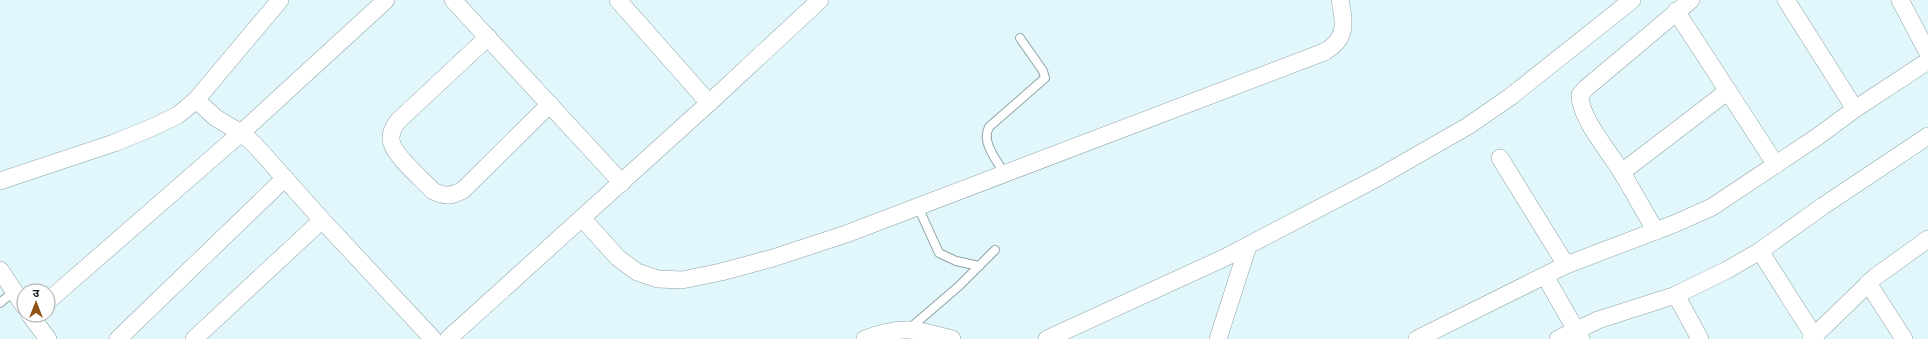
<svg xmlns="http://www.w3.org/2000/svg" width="1928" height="339" viewBox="0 0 1928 339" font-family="'Crimson Pro','Noto Sans Devanagari',serif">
  <rect width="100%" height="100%" fill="#e1f7fb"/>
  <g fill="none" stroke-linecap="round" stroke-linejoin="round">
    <g stroke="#8ea3a6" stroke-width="10">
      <g id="lane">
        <path d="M1004,173C996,159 981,142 989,127L1045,78L1043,71L1020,38"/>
        <path d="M918,207L939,253L956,261L979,266"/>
        <path d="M0,303L14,291"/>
        <path d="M909,329L959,286L995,250"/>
      </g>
    </g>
    <g stroke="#8ea3a6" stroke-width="18">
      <g id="street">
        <path d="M453,0L622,183"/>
        <path d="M618,0L709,103"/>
        <path d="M1786,0L1855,109"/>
        <path d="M1900,0L1928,53"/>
        <path d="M1676,11L1776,165"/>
        <path d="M488,37L398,121C394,126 391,131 391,138C390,153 423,180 433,191C445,197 452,196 463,190L550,104"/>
        <path d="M196,100L216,118L241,133L254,144L322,220L433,339"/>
        <path d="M1500,158L1566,265"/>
        <path d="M1622,172L1728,91"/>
        <path d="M0,181L114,143L151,128L178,115L196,100L280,0"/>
        <path d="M582,218L618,258L637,272L658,279L682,280L721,272L773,258L846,234L1324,52C1347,39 1345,24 1340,0"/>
        <path d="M1656,231C1644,212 1634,192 1622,173C1610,152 1580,119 1580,95L1585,89L1691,0"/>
        <path d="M1760,251L1814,336"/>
        <path d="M0,270L24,306"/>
        <path d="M1545,276L1581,339"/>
        <path d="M1868,283L1904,339"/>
        <path d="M1676,295L1700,339"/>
        <path d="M48,301L241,133L386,0"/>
        <path d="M30,315L48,339"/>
        <path d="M118,339L285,178"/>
        <path d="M194,339L322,220"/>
        <path d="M448,339L709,103L820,0"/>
        <path d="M865,339C901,325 916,329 952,339"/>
        <path d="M1047,339L1224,258L1379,177L1468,126L1510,97L1632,0"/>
        <path d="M1218,339L1248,246"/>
        <path d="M1417,339L1566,265L1674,224L1712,207L1817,137L1855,109L1928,61"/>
        <path d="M1558,339L1598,320L1676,295L1727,270L1760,251L1823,206L1928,136"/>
        <path d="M1811,339L1875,277L1928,239"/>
      </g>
    </g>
    <use href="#lane" stroke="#fff" stroke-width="8"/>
    <use href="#street" stroke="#fff" stroke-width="17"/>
  </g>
  <g transform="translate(36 303)"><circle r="19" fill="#ffffff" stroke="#a0a3a4"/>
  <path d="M0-3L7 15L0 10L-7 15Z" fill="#8f5216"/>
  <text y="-6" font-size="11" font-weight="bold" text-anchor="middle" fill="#121a1b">उ</text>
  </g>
</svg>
